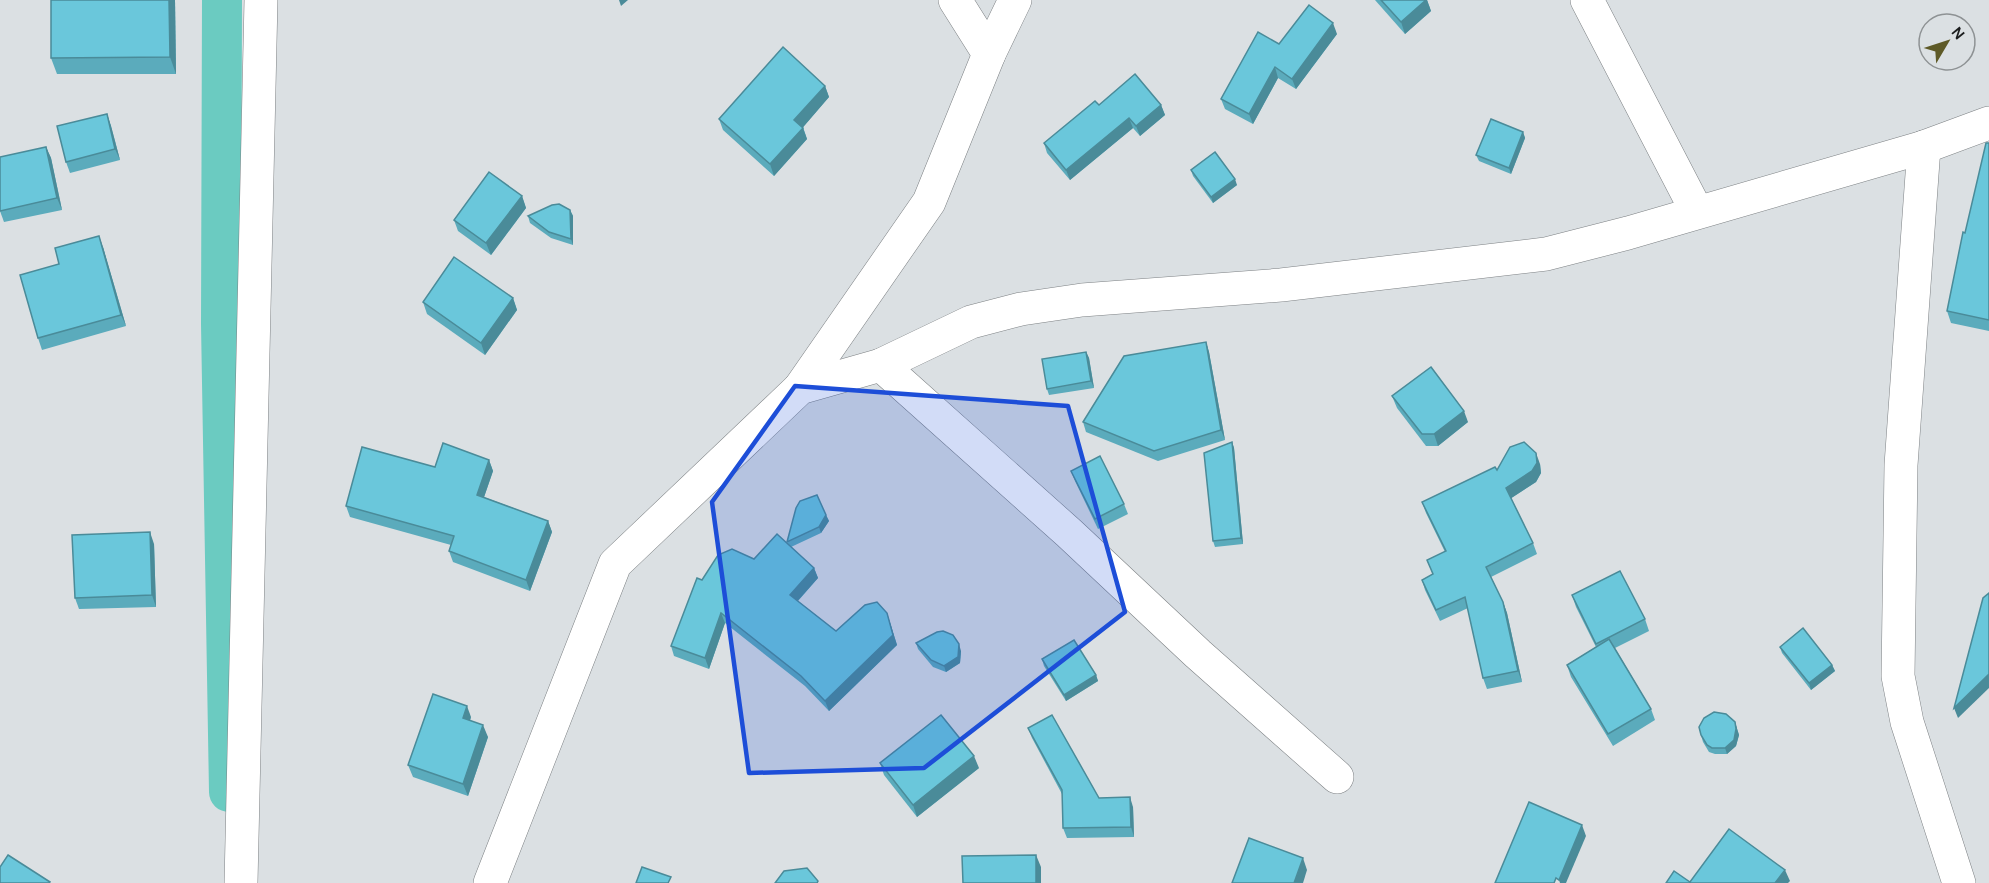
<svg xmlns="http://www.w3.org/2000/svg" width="1989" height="883" viewBox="0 0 1989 883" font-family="Karla,sans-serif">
  <rect width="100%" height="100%" fill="#dbe0e3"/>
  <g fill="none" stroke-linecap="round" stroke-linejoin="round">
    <path stroke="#6bcbc1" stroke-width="40" d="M222,0L221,324L229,792"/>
    <g stroke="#7d8184" stroke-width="34">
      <g id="minor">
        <path d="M1587,0L1697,212"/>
        <path d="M989,54L1015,0"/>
        <path d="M1924,147L1901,465L1898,676L1907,722L1959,883"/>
        <path d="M881,365L1069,533L1198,654L1337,777"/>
        <path d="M800,388L929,202L989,54L955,0"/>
        <path d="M241,883L261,0"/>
        <path d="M490,883L615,564L800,388L881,365L971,322L1021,309L1082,300L1281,285L1546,254L1628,233L1924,147L1989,123"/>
      </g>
    </g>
    <use href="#minor" stroke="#fff" stroke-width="33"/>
  </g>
  <g fill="#5babbc">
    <path d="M175,0L176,74H57L51,58Z"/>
    <path d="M1375,0H1427L1431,11L1405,34Z"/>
    <path d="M1337,34L1296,89L1278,78L1253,124L1225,109L1221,99L1279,44Z"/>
    <path d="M825,86L829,97L803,127L807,139L774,176L723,130L719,119Z"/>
    <path d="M1099,105H1161L1165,115L1140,136L1133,128L1070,180L1047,153L1044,143Z"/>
    <path d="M107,114L111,126L120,160L70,173L66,162Z"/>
    <path d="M1523,132L1525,138L1511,174L1479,161L1476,155Z"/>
    <path d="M1989,143V331L1951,323L1947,311L1965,233Z"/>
    <path d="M46,147L51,158L62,210L4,222L0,211Z"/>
    <path d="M1191,170L1237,185L1213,203L1193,176Z"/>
    <path d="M522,196L526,208L491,255L458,231L454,220Z"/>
    <path d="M570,210L573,216V245L551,238L530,223L528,216Z"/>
    <path d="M103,247L126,326L42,350L38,338L59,264Z"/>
    <path d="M513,298L517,310L485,355L427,314L423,302Z"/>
    <path d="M1206,342L1209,352L1225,440L1158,461L1086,432L1083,422Z"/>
    <path d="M1086,352L1089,358L1094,388L1049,395L1047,389Z"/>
    <path d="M1392,396L1468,422L1438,446H1426L1397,408Z"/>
    <path d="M1232,442L1234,448L1243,544L1215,547L1213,541Z"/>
    <path d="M489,460L493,471L484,497L548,521L552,532L530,591L453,562L449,551L451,545L350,517L346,506L435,467Z"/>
    <path d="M1540,464L1541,473L1536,482L1511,498L1533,543L1537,554L1491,577L1503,602L1507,613L1522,682L1487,689L1483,678L1468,608L1440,621L1425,590L1422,580L1433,574L1427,560L1445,552L1426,513L1422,502Z"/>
    <path d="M1071,471L1124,504L1128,514L1098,529L1075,481Z"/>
    <path d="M826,515L829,521L821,533L791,547L814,568L818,578L798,601L836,631L887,613L897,645L829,711L805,686L725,623L709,669L674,656L671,646L702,580L788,544L787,542Z"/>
    <path d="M154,544L156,607L79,609L75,598Z"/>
    <path d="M1572,595L1645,619L1649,631L1615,648L1651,709L1655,720L1613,746L1571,677L1567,665L1596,647L1576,607Z"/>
    <path d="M916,643L961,651L960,663L946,672L933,667L918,649Z"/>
    <path d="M1780,647L1832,665L1835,671L1811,690L1782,653Z"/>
    <path d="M1042,659L1096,675L1098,681L1066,701L1044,666Z"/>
    <path d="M471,717L470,720L488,737L468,796L413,777L408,765Z"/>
    <path d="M1735,722L1739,735L1736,746L1727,754H1715L1709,752L1703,742L1701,735Z"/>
    <path d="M1028,728L1099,798L1133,807L1134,837L1067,838L1063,828L1062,794L1032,738Z"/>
    <path d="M880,763L979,768L917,817L884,775Z"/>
  </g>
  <g fill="#4a8b99">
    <path d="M169,0H175L176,74L170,57Z"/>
    <path d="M619,0H628L621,6Z"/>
    <path d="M1426,0H1427L1431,11L1405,34L1401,22Z"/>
    <path d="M1333,23L1337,34L1296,89L1292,79Z"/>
    <path d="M1275,67L1278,78L1253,124L1249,114Z"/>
    <path d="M825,86L829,97L799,132L794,120Z"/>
    <path d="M1161,105L1165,115L1140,136L1136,126Z"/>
    <path d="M107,114L111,126L120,160L115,149Z"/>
    <path d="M1129,118L1133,128L1070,180L1066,170Z"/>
    <path d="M803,128L807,139L774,176L770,164Z"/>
    <path d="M1523,132L1525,138L1511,174L1509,168Z"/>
    <path d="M46,147L51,158L62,210L57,198Z"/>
    <path d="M1235,179L1237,185L1213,203L1211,197Z"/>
    <path d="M522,196L526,208L491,255L486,243Z"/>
    <path d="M570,210L573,216V245L571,239Z"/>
    <path d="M99,236L103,247L126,326L121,315Z"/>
    <path d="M513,298L517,310L485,355L481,343Z"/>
    <path d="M1206,342L1209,352L1225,440L1221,430Z"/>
    <path d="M1086,352L1089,358L1094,388L1091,381Z"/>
    <path d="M1464,411L1468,422L1438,446L1434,434Z"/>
    <path d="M1232,442L1234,448L1243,544L1241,538Z"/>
    <path d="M1536,453L1540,464L1541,473L1536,482L1510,499L1506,488Z"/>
    <path d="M489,460L493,471L481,506L477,495Z"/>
    <path d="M826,515L829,521L821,533L819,527Z"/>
    <path d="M548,521L552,532L530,591L526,580Z"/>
    <path d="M150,532L154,544L156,607L152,595Z"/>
    <path d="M814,568L818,578L794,605L790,595Z"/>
    <path d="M1503,602L1507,613L1522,682L1518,671Z"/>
    <path d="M721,613L725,623L709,669L705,658Z"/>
    <path d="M887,613L897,645L829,711L825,701Z"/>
    <path d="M959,644L961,651L960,663L946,672L944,666Z"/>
    <path d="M1832,665L1835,671L1811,690L1809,683Z"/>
    <path d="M1989,674V688L1958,718L1954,708Z"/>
    <path d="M1096,675L1098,681L1066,701L1064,695Z"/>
    <path d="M467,706L471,717L467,730L463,718Z"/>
    <path d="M1735,722L1739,735L1736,746L1727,754L1725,748Z"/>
    <path d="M483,725L488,737L468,796L463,784Z"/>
    <path d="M974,756L979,768L917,817L913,805Z"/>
    <path d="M1130,797L1133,807L1134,837L1131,827Z"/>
    <path d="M1582,825L1586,836L1566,883H1560L1559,880Z"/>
    <path d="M1036,855L1041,867V883H1036Z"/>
    <path d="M1303,858L1307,870L1303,883H1294Z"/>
    <path d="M1785,870L1790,881L1788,883H1775Z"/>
  </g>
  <g fill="#6ac7db" stroke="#4a8b99" stroke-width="1.5">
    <path d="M51,0H169L170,57L51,58Z"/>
    <path d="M1381,0H1426L1401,22Z"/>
    <path d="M1309,5L1333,23L1292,79L1275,67L1249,114L1221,99L1258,32L1279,44Z"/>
    <path d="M783,47L825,86L794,120L803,128L770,164L719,119Z"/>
    <path d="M1135,74L1161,105L1136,126L1129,118L1066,170L1044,143L1095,101L1099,105Z"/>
    <path d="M107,114L115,149L66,162L57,126Z"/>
    <path d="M1491,119L1523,132L1509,168L1476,155Z"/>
    <path d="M1986,143H1989V320L1947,311L1963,232L1965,233Z"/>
    <path d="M46,147L57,198L0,211V157Z"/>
    <path d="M1215,152L1235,179L1211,197L1191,170Z"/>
    <path d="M489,172L522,196L486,243L454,220Z"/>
    <path d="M559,204L570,210L571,239L549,232L528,216L552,205Z"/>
    <path d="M99,236L121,315L38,338L20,275L59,264L55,248Z"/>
    <path d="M454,257L513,298L481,343L423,302Z"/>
    <path d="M1206,342L1221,430L1154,451L1083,422L1124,356Z"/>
    <path d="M1086,352L1091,381L1047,389L1042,359Z"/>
    <path d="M1431,367L1464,411L1434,434H1422L1392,396Z"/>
    <path d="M1232,442L1241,538L1213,541L1204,453Z"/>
    <path d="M1524,442L1536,453L1537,463L1532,471L1506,488L1533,543L1486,567L1503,602L1518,671L1483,678L1465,597L1436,610L1422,580L1433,574L1427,560L1446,551L1422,502L1495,467L1497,470L1510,447Z"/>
    <path d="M443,443L489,460L477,495L548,521L526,580L449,551L454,536L346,506L362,447L435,467Z"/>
    <path d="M1100,456L1124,504L1095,519L1071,471Z"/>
    <path d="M817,495L826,515L819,527L787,542L796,508L800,501Z"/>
    <path d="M150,532L152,595L75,598L72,535Z"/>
    <path d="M777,534L814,568L790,595L836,631L865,605L877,602L887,613L893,635L825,701L801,676L721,613L705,658L671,646L697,578L702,580L718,555L732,549L754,559Z"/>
    <path d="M1620,571L1645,619L1596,644L1572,595Z"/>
    <path d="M1989,593V674L1954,708L1983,598Z"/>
    <path d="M1803,628L1832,665L1809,683L1780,647Z"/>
    <path d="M943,631L953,635L959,644L958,657L944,666L931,660L916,643L937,632Z"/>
    <path d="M1609,639L1651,709L1608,734L1567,665Z"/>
    <path d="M1074,640L1096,675L1064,695L1042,659Z"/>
    <path d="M433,694L467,706L463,718L483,725L463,784L408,765Z"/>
    <path d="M1714,712L1726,714L1735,722L1736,729L1734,740L1725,748H1712L1707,745L1701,735L1699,727L1704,718Z"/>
    <path d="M941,715L974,756L913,805L880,763Z"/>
    <path d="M1052,715L1099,798L1130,797L1131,827L1063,828L1062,790L1028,728Z"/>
    <path d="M1529,802L1582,825L1559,880L1556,878L1554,883H1495Z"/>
    <path d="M1729,829L1785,870L1775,883H1666L1674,871L1690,882Z"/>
    <path d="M1249,838L1303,858L1294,883H1232Z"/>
    <path d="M8,855L50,882L49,883H0V867Z"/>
    <path d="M1036,855V883H963L962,856Z"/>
    <path d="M642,867L671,877L668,883H636Z"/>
    <path d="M807,868L818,881L817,883H775L784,871Z"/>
  </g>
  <path fill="#1d4ed8" fill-opacity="0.2" stroke="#1d4ed8" stroke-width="4.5" stroke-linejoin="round" d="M795,386L1068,406L1125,612L924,768L749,773L712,502Z"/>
  <g transform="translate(1947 42) rotate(51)"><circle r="28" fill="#dbe0e3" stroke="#8e9294" stroke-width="1.5"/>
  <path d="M0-4.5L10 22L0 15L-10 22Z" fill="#5e5a27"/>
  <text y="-9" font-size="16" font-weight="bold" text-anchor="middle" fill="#1b1d1e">N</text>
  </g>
</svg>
